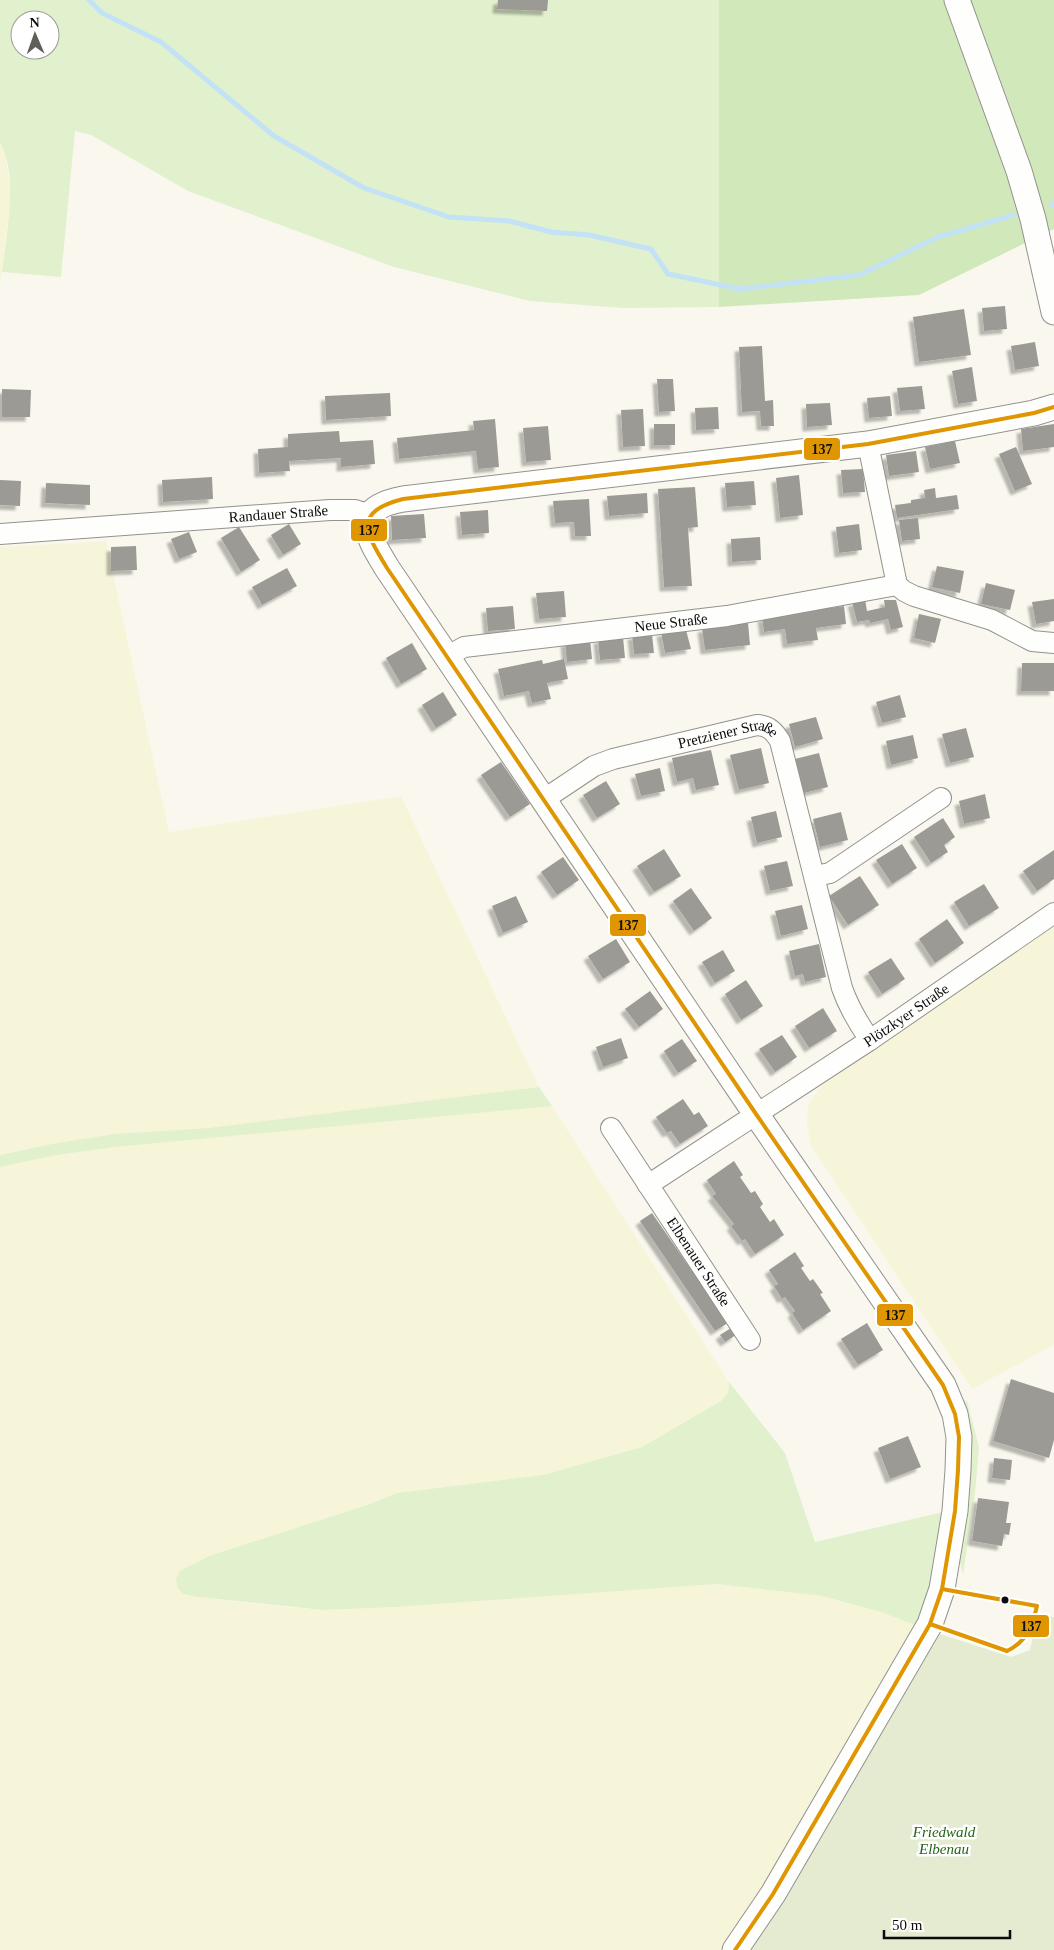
<svg xmlns="http://www.w3.org/2000/svg" width="1054" height="1950" viewBox="0 0 1054 1950" font-family="'Times New Roman',serif">
  <defs>
    <filter id="shadow"><feDropShadow dx="-4.5" dy="4.5" stdDeviation="1" flood-color="#0004"/></filter>
  </defs>
  <rect width="100%" height="100%" fill="#faf8ee"/>
  <g fill="#f7f5d9">
    <path d="M0,143L5,150L11,196L0,285Z"/>
    <path d="M106,541L169,832L401,796L539,1087L208,1128L114,1134L52,1144L0,1155V547Z"/>
    <path d="M1054,926V1345L972,1389L811,1146L807,1125L808,1106L820,1087Z"/>
    <path d="M552,1106L729,1382L728,1393L721,1401L642,1447L543,1475L397,1493L367,1505L209,1556L194,1563L183,1594L198,1597L265,1605L323,1610L396,1607L717,1584L822,1596L881,1612L920,1627L766,1890L725,1950H0V1167L57,1155L115,1147Z"/>
  </g>
  <g fill="#e1f0cd" fill-rule="evenodd">
    <path d="M0,0H719V307L623,308L530,301L394,267L188,191L91,135L75,131L61,277L2,272C6,236 19,174 0,143ZM20,20H50V50H20Z"/>
    <path d="M539,1087L552,1106L115,1147L57,1155L0,1167V1155L52,1144L114,1134L208,1128Z"/>
    <path d="M729,1382L785,1453L815,1542L947,1511L935,1587L920,1627L881,1612L822,1596L717,1584L396,1607L323,1610L198,1597L183,1594L177,1587L176,1579L180,1571L209,1556L367,1505L397,1493L543,1475L642,1447L721,1401L728,1393Z"/>
    <path d="M959,1399L967,1401L979,1447L975,1493L963,1575L958,1555Z"/>
  </g>
  <path fill="#d1e8ba" d="M719,0H1054V229L919,295L719,307Z"/>
  <path fill="#e4ebd1" d="M1038,1615L1054,1617V1950H749L783,1901L940,1634L1011,1657L1030,1650Z"/>
  <g fill="none" stroke-linecap="round" stroke-linejoin="round">
    <g stroke="#c3e2f5" stroke-width="5">
      <path d="M89,0L102,13L161,42L274,136L364,188L449,217L509,221L551,232L589,235L651,249L668,274L740,289L859,275L938,237L1014,215"/>
      <path d="M1052,205L1054,204"/>
    </g>
  </g>
  <g fill="#9c9a94" filter="url(#shadow)">
    <path d="M498,0H548L547,11L497,9Z"/>
    <path d="M1005,306L1007,329L984,331L982,308Z"/>
    <path d="M964,309L971,355L919,362L913,317Z"/>
    <path d="M1035,342L1039,366L1015,370L1011,346Z"/>
    <path d="M762,346L765,401L773,400L774,426H761L760,411L742,412L739,347Z"/>
    <path d="M972,367L977,401L958,404L952,371Z"/>
    <path d="M657,379H673L675,411L659,412Z"/>
    <path d="M922,386L925,409L900,411L897,388Z"/>
    <path d="M2,389L31,390L30,417H2Z"/>
    <path d="M390,393L391,416L326,420L325,396Z"/>
    <path d="M890,396L892,416L869,418L867,398Z"/>
    <path d="M830,403L832,425L807,427L806,404Z"/>
    <path d="M718,407L719,429L696,430L695,408Z"/>
    <path d="M643,409L645,446L623,447L621,410Z"/>
    <path d="M495,419L499,467L478,469L476,451L399,459L397,438L474,430L473,421Z"/>
    <rect x="654" y="424" width="21" height="21"/>
    <path d="M1054,424V447L1023,451L1021,429Z"/>
    <path d="M548,426L551,460L526,462L523,428Z"/>
    <path d="M339,431L340,442L373,440L375,464L341,467V458L289,461L290,471L259,473L258,449L288,447V434Z"/>
    <path d="M955,441L960,463L930,469L925,447Z"/>
    <path d="M1016,447L1032,484L1015,491L999,454Z"/>
    <path d="M916,451L919,472L889,476L886,455Z"/>
    <path d="M863,469L865,492L843,493L841,470Z"/>
    <path d="M799,475L803,515L780,518L776,478Z"/>
    <path d="M212,477L213,499L163,502L162,480Z"/>
    <path d="M0,480L21,481L20,506L0,505Z"/>
    <path d="M754,481L756,505L727,507L725,483Z"/>
    <path d="M46,483L90,485V505L45,503Z"/>
    <path d="M695,487L698,527L688,528L692,586L664,587L658,489Z"/>
    <path d="M935,488L936,498L957,495L959,509L897,518L895,505L911,503V500L925,498L924,490Z"/>
    <path d="M647,493L648,513L609,516L607,496Z"/>
    <path d="M589,499L591,536H575L574,522L555,523L553,501Z"/>
    <path d="M488,510L489,533L462,535L460,512Z"/>
    <path d="M424,514L426,538L392,540L391,516Z"/>
    <path d="M918,518L920,539L902,541L899,520Z"/>
    <path d="M289,524L301,544L283,555L271,535Z"/>
    <path d="M859,524L862,550L839,553L836,527Z"/>
    <path d="M239,527L260,560L241,572L221,538Z"/>
    <path d="M189,532L197,552L179,559L171,539Z"/>
    <path d="M760,537L761,560L732,562L731,539Z"/>
    <path d="M136,546L137,570L111,571V547Z"/>
    <path d="M937,566L964,571L960,593L932,587Z"/>
    <path d="M287,568L297,586L262,605L252,587Z"/>
    <path d="M986,583L1015,590L1010,610L981,604Z"/>
    <path d="M564,591L566,617L539,619L536,593Z"/>
    <path d="M865,599L867,611L885,607L884,600H896L903,627L891,630L888,619L870,623L869,620L857,622L852,602Z"/>
    <path d="M1054,599V621L1036,624L1032,602Z"/>
    <path d="M513,606L515,629L488,631L486,608Z"/>
    <path d="M844,606L846,624L816,628L818,640L787,644L785,629L764,632L762,617Z"/>
    <path d="M919,614L941,619L935,643L914,638Z"/>
    <path d="M748,623L750,645L705,650L702,628Z"/>
    <path d="M686,630L691,649L665,653L661,632Z"/>
    <path d="M652,634L654,653L634,654L632,635Z"/>
    <path d="M623,637L625,658L600,660L598,639Z"/>
    <path d="M590,639L592,659L567,662L565,642Z"/>
    <path d="M412,643L427,669L401,684L386,658Z"/>
    <path d="M564,659L568,679L547,683L551,699L532,703L529,691L504,696L498,669L542,660L543,664Z"/>
    <path d="M1022,663H1054V691H1021Z"/>
    <path d="M443,692L457,715L436,728L422,705Z"/>
    <path d="M900,695L906,717L882,723L876,702Z"/>
    <path d="M816,717L823,739L795,747L789,724Z"/>
    <path d="M966,728L974,757L950,763L942,734Z"/>
    <path d="M913,735L918,758L891,765L886,741Z"/>
    <path d="M761,748L769,783L739,790L730,755Z"/>
    <path d="M711,750L719,785L696,790L693,778L677,782L672,758Z"/>
    <path d="M819,753L828,787L804,793L795,759Z"/>
    <path d="M501,762L530,804L510,817L481,775Z"/>
    <path d="M660,768L665,791L641,796L635,774Z"/>
    <path d="M606,781L620,804L597,818L583,795Z"/>
    <path d="M985,794L990,818L964,824L959,801Z"/>
    <path d="M776,811L782,837L757,843L751,817Z"/>
    <path d="M841,812L848,840L820,847L813,819Z"/>
    <path d="M943,818L955,837L944,845L948,852L931,863L914,837Z"/>
    <path d="M902,844L917,868L892,884L876,860Z"/>
    <path d="M664,849L681,876L654,892L637,866Z"/>
    <path d="M1054,850V879L1037,891L1023,871Z"/>
    <path d="M563,857L579,880L557,895L541,872Z"/>
    <path d="M787,861L793,886L770,891L764,866Z"/>
    <path d="M860,876L879,905L848,925L829,896Z"/>
    <path d="M984,884L999,908L969,926L954,902Z"/>
    <path d="M691,888L712,918L694,931L673,901Z"/>
    <path d="M516,896L528,922L503,933L492,906Z"/>
    <path d="M802,905L808,929L781,936L775,911Z"/>
    <path d="M947,919L964,943L935,963L919,939Z"/>
    <path d="M616,939L630,962L603,979L588,956Z"/>
    <path d="M819,944L826,977L805,982L803,974L795,976L789,951Z"/>
    <path d="M723,950L735,971L715,983L702,962Z"/>
    <path d="M891,958L905,979L882,994L868,972Z"/>
    <path d="M746,980L763,1006L741,1020L725,994Z"/>
    <path d="M650,991L663,1009L639,1027L625,1009Z"/>
    <path d="M823,1008L837,1031L809,1048L795,1026Z"/>
    <path d="M782,1035L797,1057L775,1072L759,1049Z"/>
    <path d="M621,1038L628,1058L603,1067L596,1047Z"/>
    <path d="M682,1039L697,1061L678,1073L664,1051Z"/>
    <path d="M683,1099L694,1115L699,1112L708,1126L680,1144L671,1131L667,1133L656,1117Z"/>
    <path d="M734,1161L743,1175L740,1177L751,1193L755,1191L763,1204L760,1207L770,1222L774,1219L784,1235L755,1254L745,1239L742,1241L731,1226L734,1224L712,1196L716,1194L707,1180Z"/>
    <path d="M652,1213L728,1323L715,1331L640,1221Z"/>
    <path d="M795,1252L804,1266L801,1268L810,1281L813,1279L823,1293L820,1294L831,1311L803,1330L792,1313L795,1311L785,1297L782,1299L774,1286L778,1284L769,1270Z"/>
    <path d="M867,1323L883,1350L858,1365L841,1339Z"/>
    <path d="M731,1328L736,1335L725,1342L720,1335Z"/>
    <path d="M1011,1379L1054,1393V1440L1049,1458L993,1441Z"/>
    <path d="M908,1436L921,1467L890,1479L878,1448Z"/>
    <path d="M994,1458L1012,1460L1010,1480L992,1478Z"/>
    <path d="M978,1498L1009,1502L1006,1523H1011L1009,1535L1004,1534L1002,1546L972,1541Z"/>
  </g>
  <g fill="none" stroke-linecap="round" stroke-linejoin="round">
    <g stroke="#93928d" stroke-width="22">
      <g id="minor">
        <path d="M868,444L897,585L904,591L914,596L992,620L1032,641L1054,643"/>
        <path id="s1" d="M0,534L330,510H355L371,515"/>
        <path id="s2" d="M446,657L464,647L727,616L897,585"/>
        <path id="s3" d="M543,800L594,766L613,759L757,725C769,726 774,731 780,741L842,988C849,1008 858,1023 870,1040"/>
        <path d="M815,876L830,873L941,798"/>
        <path id="s4" d="M611,1128L750,1340"/>
        <path id="s5" d="M648,1185L870,1040L1054,913"/>
      </g>
    </g>
    <g stroke="#93928d" stroke-width="27">
      <g id="tertiary">
        <path d="M957,0L1019,171L1033,219L1054,312"/>
        <path d="M735,1950L773,1894L930,1624L942,1589L955,1511L958,1470L959,1437L955,1414L943,1385L756,1114L387,568C367,535 350,509 403,499L868,444L1034,413L1054,407"/>
      </g>
    </g>
    <use href="#minor" stroke="#fefefc" stroke-width="20"/>
    <use href="#tertiary" stroke="#fefefc" stroke-width="25"/>
    <g stroke="#fff" stroke-width="8">
      <g id="bus-1">
        <path d="M930,1624L1007,1651C1027,1641 1032,1627 1037,1606L942,1589"/>
        <path d="M735,1950L773,1894L930,1624L942,1589L955,1511L958,1470L959,1437L955,1414L943,1385L756,1114L387,568C365,532 353,512 403,499L868,444L1034,413L1054,407"/>
      </g>
    </g>
    <use href="#bus-1" stroke="#df9601" stroke-width="4"/>
  </g>
  <circle fill="#0b0b0b" stroke="#fff" stroke-width="2" cx="1005" cy="1600" r="4.5"/>
  <g text-anchor="middle" dominant-baseline="central" stroke-width="5" stroke-linejoin="round" paint-order="stroke">
    <g font-size="15" fill="#0b0b0b" stroke="#fff">
      <text stroke="none"><textPath href="#s1" startOffset="279">Randauer Straße</textPath></text>
      <text stroke="none"><textPath href="#s2" startOffset="229">Neue Straße</textPath></text>
      <text stroke="none"><textPath href="#s3" startOffset="200">Pretziener Straße</textPath></text>
      <text stroke="none"><textPath href="#s5" startOffset="309">Plötzkyer Straße</textPath></text>
      <text stroke="none"><textPath href="#s4" startOffset="160">Elbenauer Straße</textPath></text>
    </g>
    <g font-size="15" font-style="italic" fill="#26641a" stroke="#fff">
      <text x="944" y="1832">Friedwald<tspan x="944" dy="17">Elbenau</tspan></text>
    </g>
  </g>
  <g stroke="#fff" stroke-width="2">
    <rect x="803" y="437" width="38" height="24" rx="5" fill="#df9601"/>
    <rect x="350" y="518" width="38" height="24" rx="5" fill="#df9601"/>
    <rect x="609" y="913" width="38" height="24" rx="5" fill="#df9601"/>
    <rect x="876" y="1303" width="38" height="24" rx="5" fill="#df9601"/>
    <rect x="1012" y="1614" width="38" height="24" rx="5" fill="#df9601"/>
  </g>
  <g font-size="14" text-anchor="middle" font-weight="bold" fill="#111">
    <text x="822" y="454">137</text>
    <text x="369" y="535">137</text>
    <text x="628" y="930">137</text>
    <text x="895" y="1320">137</text>
    <text x="1031" y="1631">137</text>
  </g>
  <g transform="translate(35 35) rotate(358)"><circle r="24" fill="#ffffff" stroke="#9d9d9d"/>
  <path d="M0-4L9 19L0 12L-9 19Z" fill="#5f5e5a"/>
  <text y="-8" font-size="14" font-weight="bold" text-anchor="middle" fill="#0b0b0b">N</text>
  </g>
  <path d="M884 1930v8h126v-8" fill="none" stroke="#0b0b0b" stroke-width="2.5"/>
  <text x="892" y="1930" font-size="15" fill="#0b0b0b" stroke="#ffffff" stroke-width="4" paint-order="stroke">50 m</text>
</svg>
